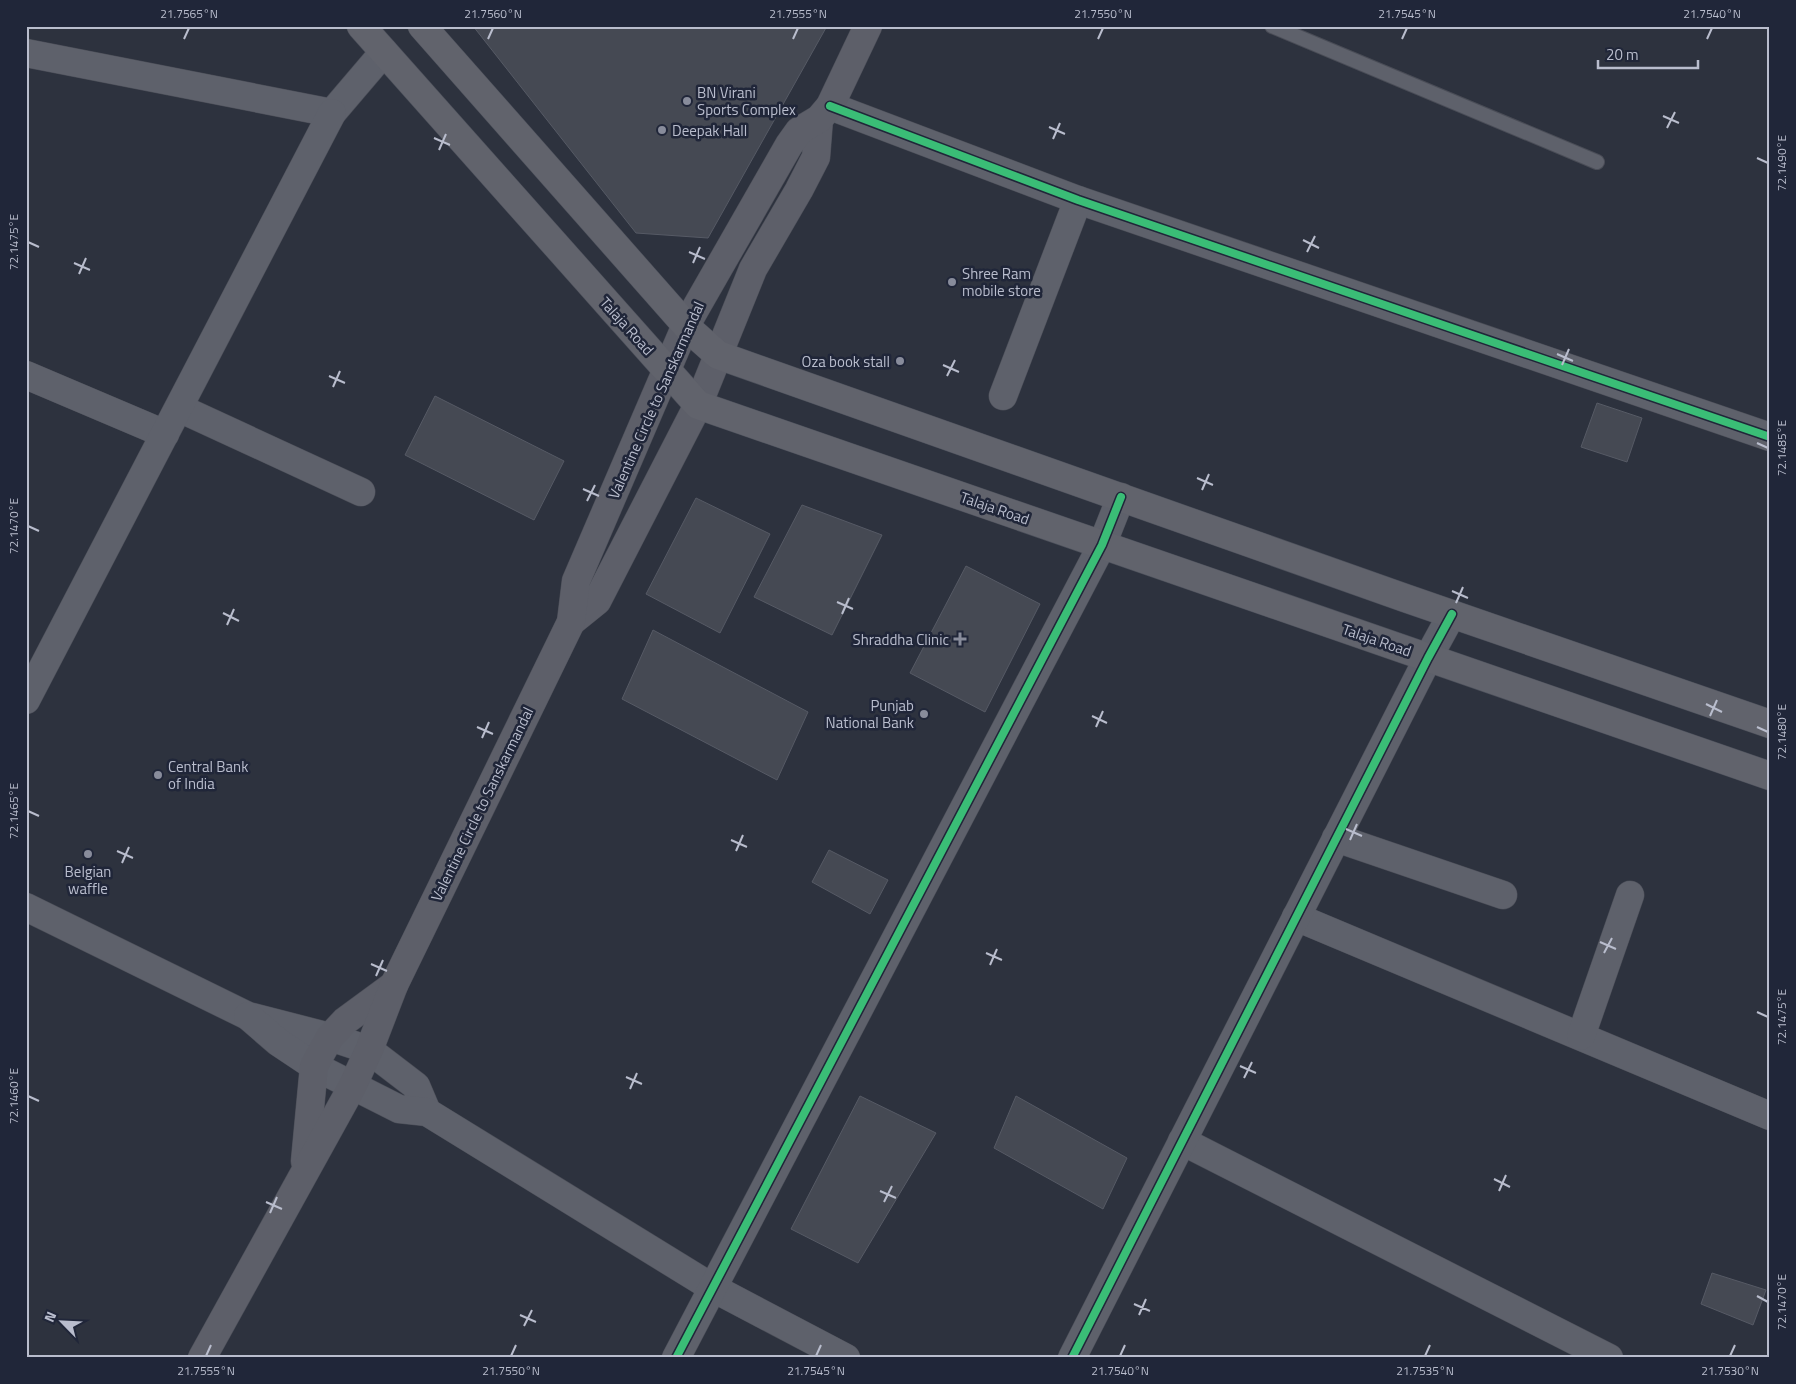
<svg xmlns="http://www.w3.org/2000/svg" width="1796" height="1384" viewBox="0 0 1796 1384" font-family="'Titillium Web',sans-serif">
  <rect width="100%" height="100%" fill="#2d323e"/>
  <g fill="#454953" stroke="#565a65">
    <path d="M473,26H827L708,238L636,233Z"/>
    <path d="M435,396L564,461L534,520L405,455Z"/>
    <path d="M1597,403L1642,418L1627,462L1581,447Z"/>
    <path d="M696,498L770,534L720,633L646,594Z"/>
    <path d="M802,505L882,535L832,635L754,597Z"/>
    <path d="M966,566L1040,604L985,712L910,673Z"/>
    <path d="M653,630L808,712L777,780L622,699Z"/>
    <path d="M829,850L888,880L870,914L812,882Z"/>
    <path d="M860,1096L936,1133L858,1263L791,1229Z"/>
    <path d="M1016,1096L1127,1158L1103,1209L994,1148Z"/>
    <path d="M1712,1273L1766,1290L1753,1325L1701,1304Z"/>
  </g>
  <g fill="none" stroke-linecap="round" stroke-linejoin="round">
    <g stroke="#4a4d57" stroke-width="16">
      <path id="service" d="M1272,26L1597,162"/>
    </g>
    <g stroke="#4a4d57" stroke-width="29">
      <g id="minor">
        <path d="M26,53L332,113L384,52"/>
        <path d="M830,106L1078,200L1770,437"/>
        <path d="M26,375L165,434"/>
        <path d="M1003,396L1078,200"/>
        <path d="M179,408L361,492"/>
        <path d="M26,700L332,113"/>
        <path d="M1336,838L1503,895"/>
        <path d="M26,907L248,1016L330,1037L369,1050L416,1086L427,1112"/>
        <path d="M1296,917L1770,1116"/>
        <path d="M248,1016L278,1042L314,1066L399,1109L427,1112L713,1288L846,1358"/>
        <path d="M1581,1036L1630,895"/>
        <path d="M1182,1141L1609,1358"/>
        <path d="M676,1358L1102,545L1121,497"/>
        <path d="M1072,1358L1428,658L1452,614"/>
      </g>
    </g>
    <g stroke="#4a4d57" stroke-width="29">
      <g id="secondary">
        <path d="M571,622L597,601L698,405L753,269L799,190L816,157L819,119"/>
        <path d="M305,1161L314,1066L330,1037L345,1021L394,985"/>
        <path d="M202,1358L352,1087L369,1050L394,985L571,622L576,581L686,325L789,145L799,131L819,119L830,106L868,26"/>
      </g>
    </g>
    <g stroke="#4b4f5a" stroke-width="29">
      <g id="primary">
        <path d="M361,26L698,405L1770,776"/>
        <path d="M422,26L691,331L718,355L1405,598L1770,724"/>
      </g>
    </g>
    <use href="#service" stroke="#5e616b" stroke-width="14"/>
    <use href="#minor" stroke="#5e616b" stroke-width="28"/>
    <use href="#secondary" stroke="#5d5f69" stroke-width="28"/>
    <use href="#primary" stroke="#61636c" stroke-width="28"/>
    <g stroke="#202639" stroke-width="11">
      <g id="cycleway">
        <path d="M830,106L1078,200L1770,437"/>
        <path d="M676,1358L1102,545L1121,497"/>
        <path d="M1072,1358L1428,658L1452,614"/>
      </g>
    </g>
    <use href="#cycleway" stroke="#3abd76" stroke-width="8"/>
  </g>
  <path fill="none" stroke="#b9bdcd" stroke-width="2" d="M184,39L189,28M488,39L493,28M793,39L798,28M1098,39L1103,28M1402,39L1407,28M1707,39L1712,28M1663,116L1679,123M1049,127L1065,134M1667,128L1675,112M434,138L450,145M1053,139L1060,123M439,150L446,134M1757,158L1768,163M1303,240L1319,248M28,242L39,247M689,252L705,259M1307,252L1315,236M74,263L90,270M693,263L700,247M79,274L86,258M1557,354L1573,361M943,365L959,372M1562,365L1569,349M329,376L345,383M947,376L955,360M333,387L340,371M1757,443L1768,448M1197,478L1213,485M583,489L599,496M1202,490L1209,474M587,501L595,485M28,526L39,531M1452,591L1468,598M837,602L853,609M1456,603L1463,587M223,613L239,621M842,614L849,598M227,625L234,609M1706,704L1722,712M1092,716L1107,723M1710,716L1717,700M477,727L493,734M1096,727L1103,711M1757,727L1768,732M482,738L489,722M28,811L39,816M1346,829L1362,836M731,840L747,847M1350,840L1357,824M117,851L133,858M736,851L743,835M122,863L129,847M1600,942L1616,949M986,953L1002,960M1604,953L1612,938M371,964L387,971M990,965L997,949M376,976L383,960M1757,1012L1768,1017M1240,1066L1256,1073M626,1077L642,1084M1244,1078L1252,1062M630,1089L637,1073M28,1096L39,1101M1494,1179L1510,1187M880,1191L896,1198M1499,1191L1506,1175M266,1202L282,1209M884,1202L892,1186M270,1213L277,1197M1757,1296L1768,1302M1134,1304L1150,1311M520,1315L536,1322M1139,1315L1146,1299M524,1326L532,1310M206,1356L211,1345M511,1356L516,1345M816,1356L821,1345M1120,1356L1125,1345M1425,1356L1430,1345M1730,1356L1735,1345"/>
  <g fill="#888c9b" stroke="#202639" stroke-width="2">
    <circle cx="687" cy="101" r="5"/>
    <circle cx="662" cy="130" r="5"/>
    <circle cx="952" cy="282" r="5"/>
    <circle cx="900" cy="361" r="5"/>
    <path d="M957.5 631.5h5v5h5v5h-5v5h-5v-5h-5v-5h5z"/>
    <circle cx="924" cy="714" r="5"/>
    <circle cx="158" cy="775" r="5"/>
    <circle cx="88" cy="854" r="5"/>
  </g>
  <g text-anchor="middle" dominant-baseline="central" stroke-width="5" stroke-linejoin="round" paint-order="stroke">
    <g font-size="15" fill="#b9bdcd" stroke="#202639" text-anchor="start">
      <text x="697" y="92">BN Virani<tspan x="697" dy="17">Sports Complex</tspan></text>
      <text x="672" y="130">Deepak Hall</text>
      <text x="962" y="273">Shree Ram<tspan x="962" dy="17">mobile store</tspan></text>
      <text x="890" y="361" text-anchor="end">Oza book stall</text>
      <text x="949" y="639" text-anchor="end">Shraddha Clinic</text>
      <text x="914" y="705" text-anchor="end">Punjab<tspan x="914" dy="17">National Bank</tspan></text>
      <text x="168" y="766">Central Bank<tspan x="168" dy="17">of India</tspan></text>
      <text x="88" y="871" text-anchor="middle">Belgian<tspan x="88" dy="17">waffle</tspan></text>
    </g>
    <g font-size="15" fill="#b9bdcd" stroke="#202639">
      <text transform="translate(627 326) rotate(48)">Talaja Road</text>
      <text transform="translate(656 400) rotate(-66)">Valentine Circle to Sanskarmandal</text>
      <text transform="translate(995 508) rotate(19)">Talaja Road</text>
      <text transform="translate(1377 640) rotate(19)">Talaja Road</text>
      <text transform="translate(482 804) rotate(-64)">Valentine Circle to Sanskarmandal</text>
    </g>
  </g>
  <rect width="1796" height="1384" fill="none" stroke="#202639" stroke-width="55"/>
  <g transform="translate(62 1322) rotate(294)" stroke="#202639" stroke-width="4" paint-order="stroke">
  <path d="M0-4L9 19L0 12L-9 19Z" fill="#b9bdcd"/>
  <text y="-8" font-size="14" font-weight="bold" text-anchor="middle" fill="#b9bdcd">N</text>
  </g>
  <path d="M1598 60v8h100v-8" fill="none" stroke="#b9bdcd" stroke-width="2.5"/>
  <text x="1606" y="60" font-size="15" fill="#b9bdcd" stroke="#202639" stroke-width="4" paint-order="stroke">20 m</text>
  <rect x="28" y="28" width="1740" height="1328" fill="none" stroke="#b9bdcd" stroke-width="2"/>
  <g font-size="12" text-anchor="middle" fill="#b9bdcd">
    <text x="189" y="18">21.7565°N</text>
    <text x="493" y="18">21.7560°N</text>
    <text x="798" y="18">21.7555°N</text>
    <text x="1103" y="18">21.7550°N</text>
    <text x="1407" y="18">21.7545°N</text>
    <text x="1712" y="18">21.7540°N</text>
    <text transform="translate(1782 163) rotate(-90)" y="4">72.1490°E</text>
    <text transform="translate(14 242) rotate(-90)" y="4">72.1475°E</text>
    <text transform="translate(1782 448) rotate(-90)" y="4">72.1485°E</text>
    <text transform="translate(14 526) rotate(-90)" y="4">72.1470°E</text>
    <text transform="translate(1782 732) rotate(-90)" y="4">72.1480°E</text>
    <text transform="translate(14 811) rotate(-90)" y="4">72.1465°E</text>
    <text transform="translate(1782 1017) rotate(-90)" y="4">72.1475°E</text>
    <text transform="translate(14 1096) rotate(-90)" y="4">72.1460°E</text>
    <text transform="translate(1782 1302) rotate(-90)" y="4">72.1470°E</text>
    <text x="206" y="1375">21.7555°N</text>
    <text x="511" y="1375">21.7550°N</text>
    <text x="816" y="1375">21.7545°N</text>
    <text x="1120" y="1375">21.7540°N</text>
    <text x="1425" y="1375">21.7535°N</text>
    <text x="1730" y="1375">21.7530°N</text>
  </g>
</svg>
